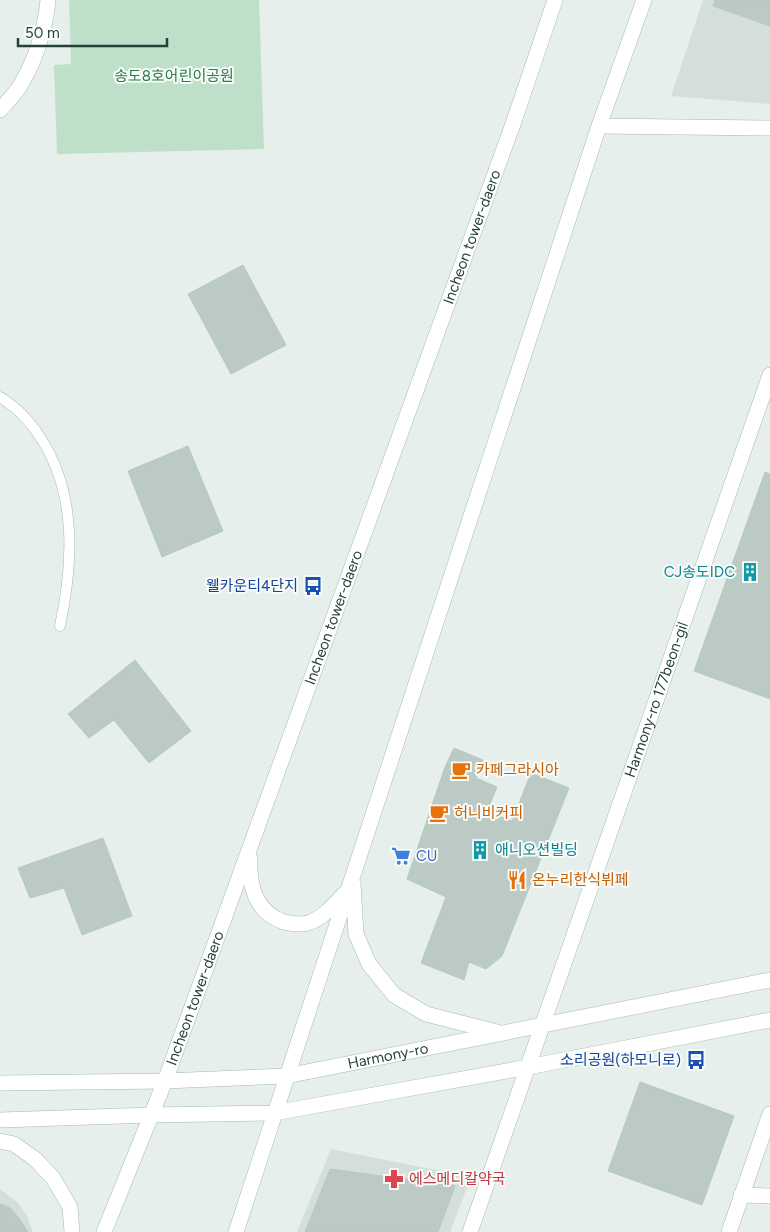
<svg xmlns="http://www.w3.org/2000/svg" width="770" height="1232" viewBox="0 0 770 1232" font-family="Figtree,'Noto Sans KR',sans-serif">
  <rect width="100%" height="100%" fill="#e6efeb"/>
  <g fill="#d4dfda">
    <path d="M703,0H770V104L671,96Z"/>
    <path d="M331,1149L471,1177L450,1232H297Z"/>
    <path d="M0,1189L18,1203L27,1216L33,1232H0Z"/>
  </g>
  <path fill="#bfe0c8" d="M69,0H259L264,149L57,154L54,65L71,64Z"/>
  <g fill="#bbcac4" stroke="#b8c9c2">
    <path d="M715,0H770V26L713,6Z"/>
    <path d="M243,265L286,345L231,374L188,294Z"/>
    <path d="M188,446L223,531L162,557L128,471Z"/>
    <path d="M765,472L770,474V699L694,671Z"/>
    <path d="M135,660L191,731L149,763L114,720L89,738L68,714Z"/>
    <path d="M454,748L483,760L476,778L497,787L487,811L512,821L531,773L569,788L502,956L486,969L469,962L464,980L421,963L446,897L407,879L445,767Z"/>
    <path d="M103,838L132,916L82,935L64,888L30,898L18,868Z"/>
    <path d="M640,1082L734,1116L702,1205L608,1171Z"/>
    <path d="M330,1169L455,1186L438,1232H305Z"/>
    <path d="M0,1204L9,1207L19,1218L28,1232H0Z"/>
  </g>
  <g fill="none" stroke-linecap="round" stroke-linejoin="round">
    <g stroke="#a8b8b2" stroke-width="11">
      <path id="lane" d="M0,397C18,408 31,422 42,440C77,496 73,564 60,626"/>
    </g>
    <g stroke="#a8b8b2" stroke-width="16">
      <g id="street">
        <path d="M0,110C7,102 15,94 20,86C36,59 45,31 48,0"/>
        <path d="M599,126L770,128"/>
        <path d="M741,1195L770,1196"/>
        <path id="s1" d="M470,1232L770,375"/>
        <path d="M729,1232L770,1114"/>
      </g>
    </g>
    <g stroke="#a4bbb3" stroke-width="16">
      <g id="secondary">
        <path d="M250,859C249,886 255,912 284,922C292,924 300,925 308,923C323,918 334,905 344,894"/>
        <path d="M353,884L356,934L369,964L394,995L426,1014L497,1032"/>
        <path id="s2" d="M0,1083L165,1081L286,1076L770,980"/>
        <path d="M0,1120L151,1115L274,1113L528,1067L770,1020"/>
        <path d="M0,1141L14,1144L35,1159L53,1178L70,1207L72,1232"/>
        <path id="s3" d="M104,1232L165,1081L513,124L555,0"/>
        <path d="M236,1232L599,126L644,0"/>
      </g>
    </g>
    <use href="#lane" stroke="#fff" stroke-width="10"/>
    <use href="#street" stroke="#fff" stroke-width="15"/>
    <use href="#secondary" stroke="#fff" stroke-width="15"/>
  </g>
  <defs>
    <g id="building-bare" transform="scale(1.5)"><path d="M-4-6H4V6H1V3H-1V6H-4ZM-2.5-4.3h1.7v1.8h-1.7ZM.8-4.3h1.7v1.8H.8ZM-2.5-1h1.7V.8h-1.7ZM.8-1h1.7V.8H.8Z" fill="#0f9aa8" stroke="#f7fbf9" stroke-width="2.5" paint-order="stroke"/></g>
    <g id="bus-bare" transform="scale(1.5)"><path d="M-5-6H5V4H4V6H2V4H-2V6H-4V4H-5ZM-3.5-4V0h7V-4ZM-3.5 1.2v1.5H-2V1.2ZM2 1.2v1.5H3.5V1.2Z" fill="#1a4fb4" stroke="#f7fbf9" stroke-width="2.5" paint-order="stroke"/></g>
    <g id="cafe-bare" transform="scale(1.5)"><path d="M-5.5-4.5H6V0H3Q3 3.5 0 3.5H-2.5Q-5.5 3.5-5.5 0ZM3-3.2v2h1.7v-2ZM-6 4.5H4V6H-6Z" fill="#e8710a" stroke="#f7fbf9" stroke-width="2.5" paint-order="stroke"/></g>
    <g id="supermarket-bare" transform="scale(1.5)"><path d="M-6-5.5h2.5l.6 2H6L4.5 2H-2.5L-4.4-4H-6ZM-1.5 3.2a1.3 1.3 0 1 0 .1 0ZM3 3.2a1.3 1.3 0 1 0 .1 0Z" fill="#3f7fe0" stroke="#f7fbf9" stroke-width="2.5" paint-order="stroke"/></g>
    <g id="restaurant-bare" transform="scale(1.5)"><path d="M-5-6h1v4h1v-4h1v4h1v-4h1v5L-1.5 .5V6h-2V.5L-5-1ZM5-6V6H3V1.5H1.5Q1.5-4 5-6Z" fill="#e8710a" stroke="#f7fbf9" stroke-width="2.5" paint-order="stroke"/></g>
    <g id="pharmacy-bare" transform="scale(1.5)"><path d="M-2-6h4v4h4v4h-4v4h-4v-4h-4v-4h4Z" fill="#e0444e" stroke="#f7fbf9" stroke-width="2.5" paint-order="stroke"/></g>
  </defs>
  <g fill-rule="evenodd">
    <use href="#building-bare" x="750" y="572"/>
    <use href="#bus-bare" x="313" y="586"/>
    <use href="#cafe-bare" x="461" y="770"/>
    <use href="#cafe-bare" x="439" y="813"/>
    <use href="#building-bare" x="480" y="850"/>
    <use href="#supermarket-bare" x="401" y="856"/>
    <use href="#restaurant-bare" x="517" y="880"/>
    <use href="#bus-bare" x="696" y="1060"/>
    <use href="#pharmacy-bare" x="394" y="1179"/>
  </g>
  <g text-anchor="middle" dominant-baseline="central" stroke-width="4" stroke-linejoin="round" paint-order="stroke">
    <g font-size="15" fill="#2d7a4b" stroke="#f7fbf9">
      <text x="174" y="76">송도8호어린이공원</text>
    </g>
    <g font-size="15" fill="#24423a" stroke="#f7fbf9">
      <text stroke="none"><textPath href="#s3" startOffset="1061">Incheon tower-daero</textPath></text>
      <text stroke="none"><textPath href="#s3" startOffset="656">Incheon tower-daero</textPath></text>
      <text stroke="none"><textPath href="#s1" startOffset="564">Harmony-ro 177beon-gil</textPath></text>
      <text stroke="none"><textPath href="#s3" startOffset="251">Incheon tower-daero</textPath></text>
      <text stroke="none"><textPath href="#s2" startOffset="390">Harmony-ro</textPath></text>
    </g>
    <g font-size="15" fill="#0d838f" stroke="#f7fbf9" text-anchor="end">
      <text x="735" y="572">CJ송도IDC</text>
      <text x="495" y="850" text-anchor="start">애니오션빌딩</text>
    </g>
    <g font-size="15" fill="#164399" stroke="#f7fbf9" text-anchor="end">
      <text x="298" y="586">웰카운티4단지</text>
      <text x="681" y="1060">소리공원(하모니로)</text>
    </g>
    <g font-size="15" fill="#c56008" stroke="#f7fbf9" text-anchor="start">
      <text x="476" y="770">카페그라시아</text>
      <text x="454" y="813">허니비커피</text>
      <text x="532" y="880">온누리한식뷔페</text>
    </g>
    <g font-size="15" fill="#366cbe" stroke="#f7fbf9" text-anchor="start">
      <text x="416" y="856">CU</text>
    </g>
    <g font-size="15" fill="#be3a42" stroke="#f7fbf9" text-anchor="start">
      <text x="409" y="1179">에스메디칼약국</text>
    </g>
  </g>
  <path d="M18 38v8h149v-8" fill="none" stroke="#24423a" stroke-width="2.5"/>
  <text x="25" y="38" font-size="15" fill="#24423a" stroke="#f7fbf9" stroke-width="4" paint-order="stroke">50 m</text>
</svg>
